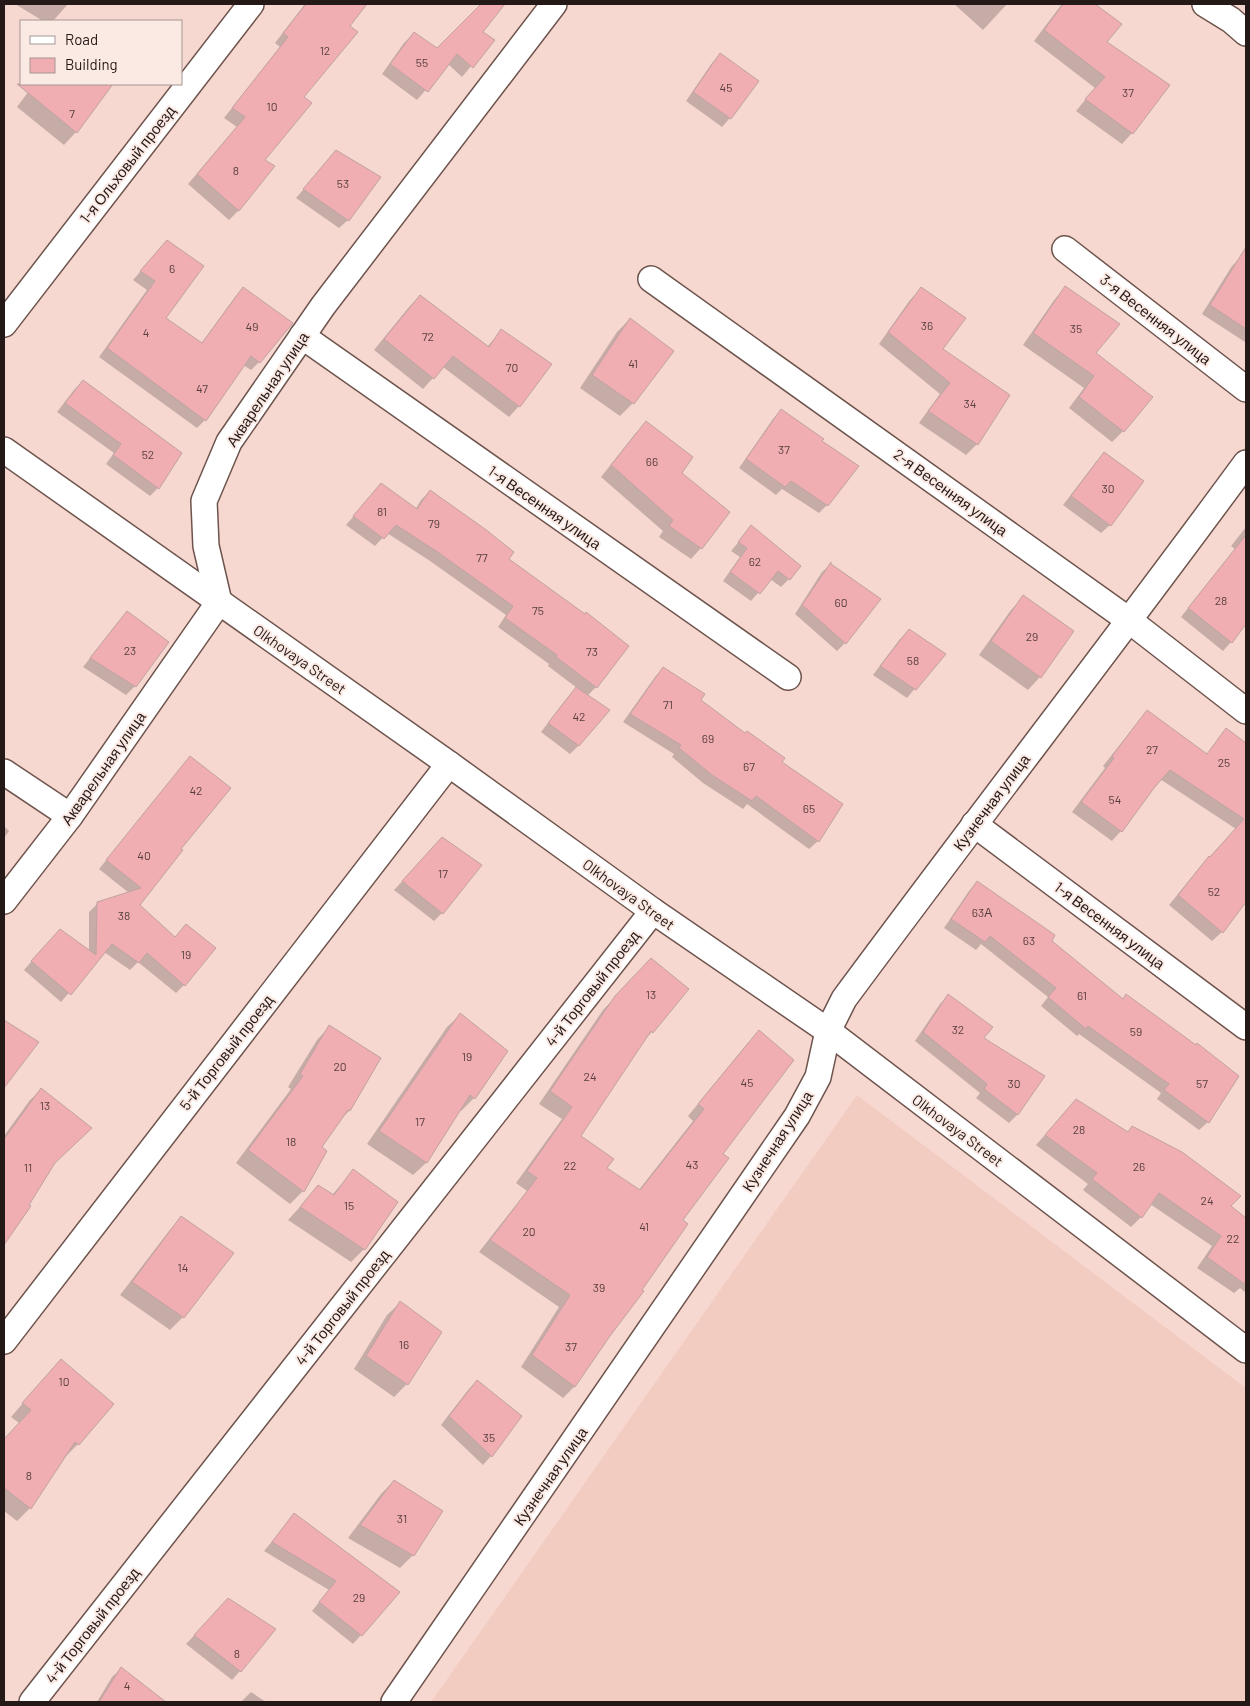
<svg xmlns="http://www.w3.org/2000/svg" width="1250" height="1706" viewBox="0 0 1250 1706" font-family="Barlow,sans-serif">
  <rect width="100%" height="100%" fill="#f7d8d0"/>
  <path fill="#f2ccc1" d="M857,1095L1246,1388V1702H431Z"/>
  <g fill="#0003">
    <path d="M15,4H68L53,21H43Z"/>
    <path d="M305,4H365L348,26L263,161L273,167L238,211L229,220L188,184L237,127L224,118L280,47L275,43Z"/>
    <path d="M477,4H503L481,32L493,40L462,77L448,64L417,100L382,74L404,43L414,33L437,50L480,6Z"/>
    <path d="M954,4H1007L983,30Z"/>
    <path d="M1062,4H1093L1120,24L1105,42L1132,133L1122,144L1076,111L1095,88L1034,41Z"/>
    <path d="M721,55L730,118L722,127L686,101L712,63Z"/>
    <path d="M34,84H107L110,86L76,132L64,145L17,107Z"/>
    <path d="M336,152L348,220L339,228L296,198Z"/>
    <path d="M159,250L164,318L201,344L235,297L243,288L259,362L251,370L243,365L205,420L197,428L99,357L147,290L133,280Z"/>
    <path d="M1240,258L1246,262L1245,342L1202,314L1232,266Z"/>
    <path d="M1066,288L1095,353L1123,431L1112,442L1069,408L1084,388L1023,345L1055,299Z"/>
    <path d="M921,289L977,444L966,455L919,423L940,394L879,344L910,300Z"/>
    <path d="M420,296L487,347L502,330L519,406L509,417L443,367L423,389L374,350L409,307Z"/>
    <path d="M630,319L633,403L620,416L580,388L617,332Z"/>
    <path d="M83,381L158,488L150,496L106,464L114,453L57,412L74,390Z"/>
    <path d="M781,410L820,441L827,505L819,513L782,489L776,495L739,468L773,419Z"/>
    <path d="M646,423L680,473L701,548L691,559L659,537L663,531L601,477L635,434Z"/>
    <path d="M1104,454L1110,525L1101,533L1063,505L1096,462Z"/>
    <path d="M430,491L507,560L627,646L596,687L587,696L579,745L570,754L541,732L568,697L577,688L548,666L549,664L498,627L506,615L430,561L387,533L375,546L346,525L373,494L415,510L421,500Z"/>
    <path d="M751,527L789,579L781,587L770,579L751,601L723,581L740,557L731,551Z"/>
    <path d="M1246,527V621L1231,642L1223,651L1181,617L1235,549L1231,546Z"/>
    <path d="M830,565L845,643L837,651L795,614L822,572Z"/>
    <path d="M1024,597L1040,677L1028,690L979,655L1011,610Z"/>
    <path d="M119,621L167,642L135,686L126,695L83,667Z"/>
    <path d="M909,631L944,654L907,698L873,675L900,639Z"/>
    <path d="M663,669L699,700L780,762L818,841L809,849L747,804L743,809L703,783L672,757L674,754L623,722L655,677Z"/>
    <path d="M1147,712L1206,755L1226,730L1246,745V900L1222,932L1212,941L1169,905L1200,867L1236,829L1160,779L1121,831L1112,841L1072,812L1105,768L1103,766L1138,722Z"/>
    <path d="M182,767L179,849L138,905L174,938L184,985L176,993L138,962L130,970L104,952L61,1002L24,970L51,939L89,951V912L98,903L129,893L99,869Z"/>
    <path d="M4,826L9,831L4,838Z"/>
    <path d="M434,847L442,913L434,921L394,890Z"/>
    <path d="M977,882L1051,941L1208,1122L1199,1130L1157,1099L1161,1093L1079,1034L1077,1036L1041,1006L1048,997L981,944L976,950L944,928L969,891Z"/>
    <path d="M651,960L652,1032L640,1044L579,1136L606,1168L638,1191L693,1121L688,1116L747,1044L759,1032L721,1154L609,1336L574,1387L563,1398L521,1367L559,1307L479,1252L527,1191L516,1183L562,1119L539,1104L603,1010Z"/>
    <path d="M948,996L982,1039L1044,1076L1017,1115L1009,1123L976,1098L980,1093L915,1041L940,1004Z"/>
    <path d="M460,1015L474,1098L461,1111L459,1109L426,1163L413,1175L367,1144L447,1027Z"/>
    <path d="M4,1021L37,1042L4,1085Z"/>
    <path d="M329,1027L349,1111L340,1120L321,1147L326,1151L303,1191L290,1204L236,1163L291,1089L288,1087L317,1040Z"/>
    <path d="M41,1090L53,1164L28,1205L30,1206L4,1243V1136L30,1100Z"/>
    <path d="M1076,1100L1230,1206L1246,1220V1293L1240,1288L1234,1293L1197,1268L1212,1246L1150,1204L1141,1217L1131,1227L1083,1190L1088,1184L1036,1145Z"/>
    <path d="M353,1171L364,1249L351,1262L288,1220L318,1187L332,1195Z"/>
    <path d="M181,1218L183,1317L170,1330L120,1295L169,1231Z"/>
    <path d="M400,1303L441,1332L407,1384L394,1397L354,1369L387,1315Z"/>
    <path d="M48,1374L112,1404L78,1444L65,1457L64,1456L30,1508L17,1521L4,1511V1440L19,1423L11,1417Z"/>
    <path d="M477,1381L491,1456L483,1465L441,1425L468,1390Z"/>
    <path d="M394,1481L413,1555L400,1568L348,1538L381,1494Z"/>
    <path d="M294,1515L398,1593L353,1644L312,1611L329,1590L264,1551Z"/>
    <path d="M220,1608L240,1671L232,1680L186,1644Z"/>
    <path d="M121,1669L164,1702H97L112,1677Z"/>
    <path d="M251,1692L266,1702H241Z"/>
  </g>
  <g fill="#f0aeb2" stroke="#c0a2a3">
    <path d="M306,4H367L350,26L358,32L304,97L312,103L265,160L275,166L239,211L197,174L245,117L232,108L288,37L283,33Z"/>
    <path d="M481,4H505L483,32L495,40L473,68L457,54L428,92L390,64L414,32L437,48Z"/>
    <path d="M1063,4H1095L1122,24L1107,42L1170,85L1133,134L1085,99L1105,77L1044,30Z"/>
    <path d="M720,53L759,81L731,119L693,92Z"/>
    <path d="M17,84H113L77,133Z"/>
    <path d="M336,150L381,177L349,221L303,189Z"/>
    <path d="M167,240L204,266L166,318L202,343L243,287L293,323L260,363L251,356L206,421L107,348L155,281L140,271Z"/>
    <path d="M1246,247V329L1210,305Z"/>
    <path d="M1065,286L1120,324L1096,353L1153,397L1124,432L1079,397L1094,376L1033,333Z"/>
    <path d="M921,287L966,318L943,349L1010,395L978,445L928,411L950,383L888,332Z"/>
    <path d="M420,295L489,347L501,329L552,364L520,407L453,356L434,379L384,339Z"/>
    <path d="M630,318L674,351L634,404L592,375Z"/>
    <path d="M83,380L182,453L159,489L113,455L121,444L65,403Z"/>
    <path d="M781,409L824,439L822,441L859,466L828,506L791,481L785,487L746,459Z"/>
    <path d="M646,421L693,457L682,473L730,512L702,549L669,526L673,520L611,465Z"/>
    <path d="M1104,452L1144,481L1111,526L1071,496Z"/>
    <path d="M381,483L417,509L430,490L485,529L514,552L509,559L585,614L586,612L629,646L597,688L556,657L557,655L505,618L513,606L439,553L396,525L384,539L353,516Z"/>
    <path d="M751,525L801,566L790,580L778,571L760,594L730,572L747,548L738,542Z"/>
    <path d="M1246,535V624L1232,643L1188,608Z"/>
    <path d="M831,562V564L881,599L846,644L802,605Z"/>
    <path d="M1023,595L1074,631L1041,678L991,641Z"/>
    <path d="M127,611L169,642L136,687L90,658Z"/>
    <path d="M909,629L946,654L916,690L880,666Z"/>
    <path d="M663,667L705,694L701,700L745,733L747,731L785,758L782,762L843,804L819,842L756,796L752,801L712,775L679,748L681,745L630,714Z"/>
    <path d="M576,687L610,710L579,746L548,723Z"/>
    <path d="M1147,710L1207,754L1226,728L1246,743V902L1223,933L1178,895L1209,856L1210,857L1244,819L1170,770L1154,788L1122,832L1081,802L1114,758L1112,756Z"/>
    <path d="M190,756L231,788L181,849L183,850L140,905L175,937L186,924L216,948L185,986L147,953L139,963L112,944L71,995L31,961L60,929L96,955L97,902L141,888L106,860Z"/>
    <path d="M442,837L482,865L443,914L402,881Z"/>
    <path d="M977,881L1055,935L1052,941L1123,999L1126,994L1196,1045L1197,1043L1239,1076L1209,1123L1164,1090L1169,1084L1088,1026L1086,1029L1048,997L1056,988L990,936L985,942L951,919Z"/>
    <path d="M651,958L689,989L653,1033L651,1031L581,1136L614,1159L607,1168L640,1190L704,1109L698,1104L759,1030L794,1060L723,1154L729,1158L683,1220L688,1224L642,1290L644,1291L610,1336L575,1387L532,1355L570,1295L490,1240L537,1178L527,1171L572,1107L550,1091L615,996Z"/>
    <path d="M948,994L993,1027L984,1038L1045,1076L1018,1115L984,1089L987,1084L923,1032Z"/>
    <path d="M460,1013L508,1051L475,1099L470,1095L427,1163L379,1131Z"/>
    <path d="M4,1020L39,1042L4,1088Z"/>
    <path d="M329,1025L381,1058L350,1111L348,1110L322,1147L327,1151L304,1192L248,1150L303,1076L300,1074Z"/>
    <path d="M41,1088L92,1128L55,1163L29,1205L31,1206L4,1245V1139Z"/>
    <path d="M1076,1099L1128,1132L1132,1126L1182,1152L1241,1196L1231,1206L1246,1218V1285L1207,1257L1221,1236L1159,1193L1142,1218L1092,1179L1097,1173L1045,1135Z"/>
    <path d="M353,1169L398,1202L365,1250L300,1207L318,1185L334,1195Z"/>
    <path d="M181,1216L234,1253L184,1318L132,1282Z"/>
    <path d="M400,1301L442,1332L408,1385L366,1356Z"/>
    <path d="M61,1359L114,1404L79,1445L75,1442L31,1509L4,1488V1439L31,1410L22,1403Z"/>
    <path d="M477,1380L522,1416L492,1457L449,1416Z"/>
    <path d="M394,1480L443,1511L414,1556L360,1525Z"/>
    <path d="M294,1513L400,1592L362,1636L319,1602L336,1581L272,1542Z"/>
    <path d="M228,1598L276,1629L241,1672L194,1635Z"/>
    <path d="M121,1667L166,1702H99Z"/>
  </g>
  <g fill="none" stroke-linecap="round" stroke-linejoin="round">
    <g stroke="#6d544d" stroke-width="28">
      <g id="street">
        <path d="M1205,4L1231,20L1246,33"/>
        <path d="M1065,249L1246,389"/>
        <path d="M651,279L1130,621L1246,711"/>
        <path d="M4,324L251,4"/>
        <path d="M302,336L788,677"/>
        <path d="M4,450L449,764L653,911L828,1031L1246,1350"/>
        <path d="M4,772L70,816"/>
        <path d="M974,824L1246,1027"/>
        <path d="M4,901L70,816L219,602L206,546L204,501L229,442L323,306L554,4"/>
        <path d="M4,1341L449,764"/>
        <path d="M32,1702L653,911"/>
        <path d="M394,1702L797,1116L818,1077L828,1031L844,999C977,819 1114,643 1246,463"/>
      </g>
    </g>
    <use href="#street" stroke="#fff" stroke-width="25"/>
  </g>
  <g text-anchor="middle" dominant-baseline="central" stroke-width="4" stroke-linejoin="round" paint-order="stroke">
    <g font-size="12" fill="#573e3d">
      <text x="325" y="50">12</text>
      <text x="422" y="62">55</text>
      <text x="726" y="87">45</text>
      <text x="1128" y="92">37</text>
      <text x="272" y="106">10</text>
      <text x="72" y="113">7</text>
      <text x="236" y="170">8</text>
      <text x="343" y="183">53</text>
      <text x="172" y="268">6</text>
      <text x="927" y="325">36</text>
      <text x="252" y="326">49</text>
      <text x="1076" y="328">35</text>
      <text x="146" y="332">4</text>
      <text x="428" y="336">72</text>
      <text x="633" y="363">41</text>
      <text x="512" y="367">70</text>
      <text x="202" y="388">47</text>
      <text x="970" y="403">34</text>
      <text x="784" y="449">37</text>
      <text x="148" y="454">52</text>
      <text x="652" y="461">66</text>
      <text x="1108" y="488">30</text>
      <text x="382" y="511">81</text>
      <text x="434" y="523">79</text>
      <text x="482" y="557">77</text>
      <text x="755" y="561">62</text>
      <text x="1221" y="600">28</text>
      <text x="841" y="602">60</text>
      <text x="538" y="610">75</text>
      <text x="1032" y="636">29</text>
      <text x="130" y="650">23</text>
      <text x="592" y="651">73</text>
      <text x="913" y="660">58</text>
      <text x="668" y="704">71</text>
      <text x="579" y="716">42</text>
      <text x="708" y="738">69</text>
      <text x="1152" y="749">27</text>
      <text x="1224" y="762">25</text>
      <text x="749" y="766">67</text>
      <text x="196" y="790">42</text>
      <text x="1115" y="799">54</text>
      <text x="809" y="808">65</text>
      <text x="144" y="855">40</text>
      <text x="443" y="873">17</text>
      <text x="1214" y="891">52</text>
      <text x="982" y="912">63А</text>
      <text x="124" y="915">38</text>
      <text x="1029" y="940">63</text>
      <text x="186" y="954">19</text>
      <text x="651" y="994">13</text>
      <text x="1082" y="995">61</text>
      <text x="958" y="1029">32</text>
      <text x="1136" y="1031">59</text>
      <text x="467" y="1056">19</text>
      <text x="340" y="1066">20</text>
      <text x="590" y="1076">24</text>
      <text x="747" y="1082">45</text>
      <text x="1014" y="1083">30</text>
      <text x="1202" y="1083">57</text>
      <text x="45" y="1105">13</text>
      <text x="420" y="1121">17</text>
      <text x="1079" y="1129">28</text>
      <text x="291" y="1141">18</text>
      <text x="692" y="1164">43</text>
      <text x="570" y="1165">22</text>
      <text x="1139" y="1166">26</text>
      <text x="28" y="1167">11</text>
      <text x="1207" y="1200">24</text>
      <text x="349" y="1205">15</text>
      <text x="644" y="1226">41</text>
      <text x="529" y="1231">20</text>
      <text x="1233" y="1238">22</text>
      <text x="183" y="1267">14</text>
      <text x="599" y="1287">39</text>
      <text x="404" y="1344">16</text>
      <text x="571" y="1346">37</text>
      <text x="64" y="1381">10</text>
      <text x="489" y="1437">35</text>
      <text x="29" y="1475">8</text>
      <text x="402" y="1518">31</text>
      <text x="359" y="1597">29</text>
      <text x="237" y="1653">8</text>
      <text x="127" y="1685">4</text>
    </g>
    <g font-size="15" fill="#241916" stroke="#fbe9e4">
      <text transform="translate(127 164) rotate(-52)">1-я Ольховый проезд</text>
      <text transform="translate(1156 319) rotate(38)">3-я Весенняя улица</text>
      <text transform="translate(267 389) rotate(-56)">Акварельная улица</text>
      <text transform="translate(951 492) rotate(36)">2-я Весенняя улица</text>
      <text transform="translate(545 507) rotate(35)">1-я Весенняя улица</text>
      <text transform="translate(300 659) rotate(35)">Olkhovaya Street</text>
      <text transform="translate(103 768) rotate(-55)">Акварельная улица</text>
      <text transform="translate(991 802) rotate(-53)">Кузнечная улица</text>
      <text transform="translate(629 894) rotate(36)">Olkhovaya Street</text>
      <text transform="translate(1110 925) rotate(37)">1-я Весенняя улица</text>
      <text transform="translate(592 988) rotate(-52)">4-й Торговый проезд</text>
      <text transform="translate(226 1052) rotate(-52)">5-й Торговый проезд</text>
      <text transform="translate(958 1130) rotate(37)">Olkhovaya Street</text>
      <text transform="translate(777 1141) rotate(-57)">Кузнечная улица</text>
      <text transform="translate(342 1307) rotate(-52)">4-й Торговый проезд</text>
      <text transform="translate(550 1476) rotate(-55)">Кузнечная улица</text>
      <text transform="translate(92 1625) rotate(-52)">4-й Торговый проезд</text>
    </g>
  </g>
  <rect width="1250" height="1706" fill="none" stroke="#241916" stroke-width="10"/>
  <rect x="20" y="20" width="162" height="65" fill="#fbe9e4" stroke="#a59692"/>
  <rect x="30" y="36" width="25" height="8" fill="#ffffff" stroke="#a59692"/>
  <text x="65" y="45" font-size="15" fill="#241916">Road</text>
  <rect x="30" y="58" width="25" height="15" fill="#f0aeb2" stroke="#a59692"/>
  <text x="65" y="70" font-size="15" fill="#241916">Building</text>
</svg>
